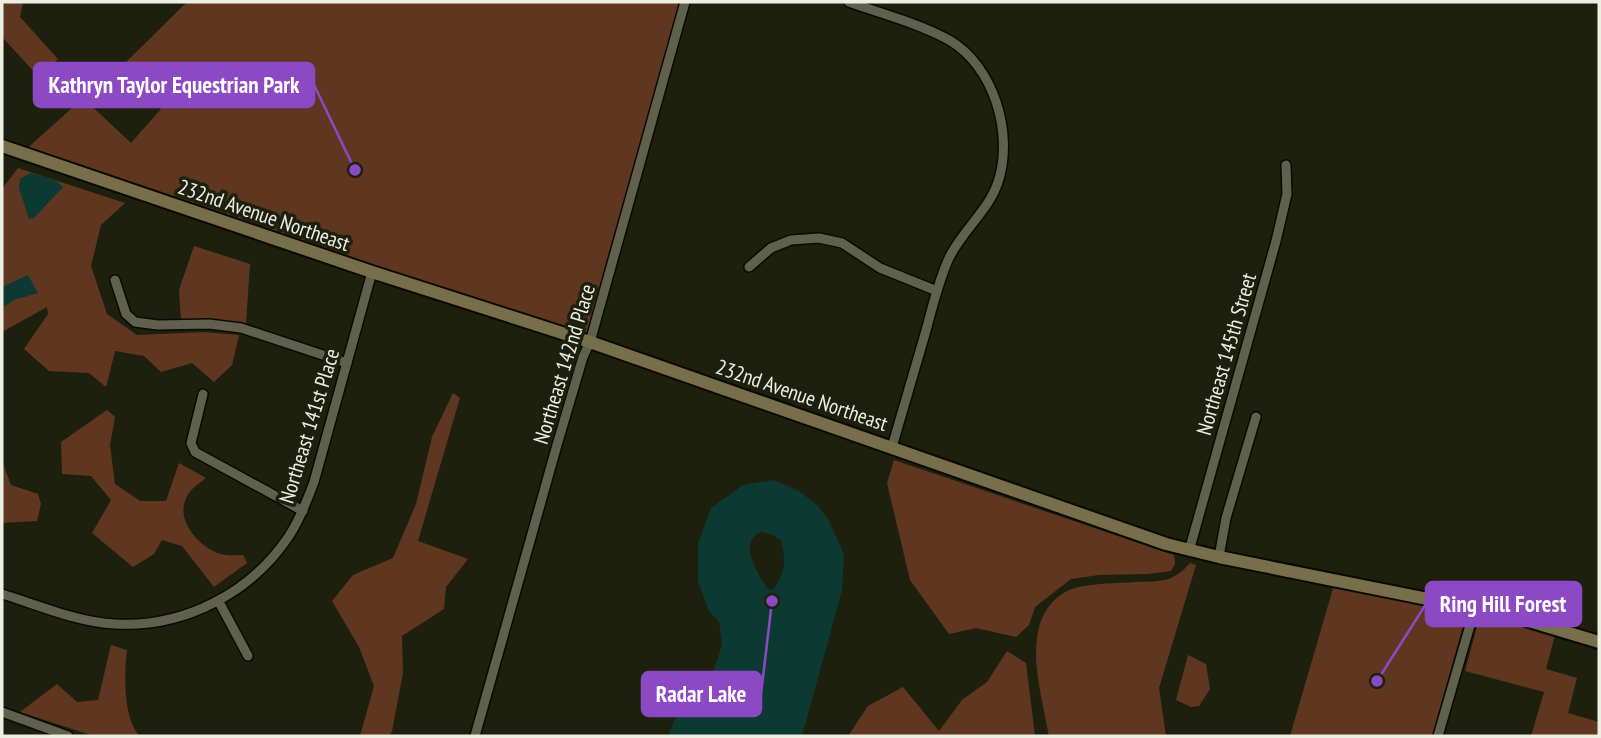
<svg xmlns="http://www.w3.org/2000/svg" width="1601" height="738" viewBox="0 0 1601 738" font-family="'PT Sans Narrow',sans-serif">
  <rect width="100%" height="100%" fill="#1e200e"/>
  <g fill="#5f3720">
    <path d="M2,2H23L20,17L58,59L39,77L2,37Z"/>
    <path d="M187,2H685L590,342L22,153L83,98L131,143L161,109L118,70Z"/>
    <path d="M18,168L125,203L101,225L91,266L107,314L137,335L204,332L239,335L232,365L214,382L192,363L161,372L144,356L115,351L106,387L89,373L49,371L24,349L48,314L47,307L2,332V189Z"/>
    <path d="M194,246L250,264L246,323L181,319L179,290Z"/>
    <path d="M453,393L460,398L418,541L468,559L446,587L444,609L402,636L403,673L392,731L389,736H360L374,686L359,647L332,601L353,575L393,558L416,504L432,437Z"/>
    <path d="M107,410L115,417L110,445L115,484L140,501H166L179,463L206,478C201,482 193,487 189,493C172,516 197,547 221,554C227,556 236,555 243,555L247,563L214,587L182,546L162,540L154,554L133,567L92,533L111,500L91,476L62,474L61,442Z"/>
    <path d="M894,460L1174,555L1175,564L1171,571L1148,574L1099,575L1071,579L1035,607L1029,625L1016,637L976,628L949,634L910,580L887,483Z"/>
    <path d="M2,461L11,485L38,494L41,504L37,521L2,523Z"/>
    <path d="M1190,563L1196,565L1159,688L1166,736H1049C1042,693 1018,624 1062,594C1079,582 1116,584 1136,582C1161,581 1173,583 1190,563Z"/>
    <path d="M1334,585L1454,611L1463,626L1432,736H1290Z"/>
    <path d="M1491,618L1555,635L1546,669L1577,678L1568,713L1599,722V736H1531L1544,692L1465,671L1478,623Z"/>
    <path d="M111,645L127,650C124,673 123,720 140,736H94L20,712L57,684L77,702L98,700Z"/>
    <path d="M1007,651L1026,663L1035,736H848L868,706L903,687L939,731L962,700L987,682Z"/>
    <path d="M1188,655L1206,664L1210,689L1199,706L1191,707L1176,700Z"/>
  </g>
  <g fill="#0c3a32" fill-rule="evenodd">
    <path d="M30,173L54,179L63,187L34,218L29,219L19,188L20,179Z"/>
    <path d="M28,275L38,293L14,300L2,308V287Z"/>
    <path d="M774,480L799,491L816,504L828,519L844,554L842,590L802,736H668L674,721L712,675L722,645L719,622L709,611L698,581V543L711,508L743,485ZM761,532L771,534L781,540C786,562 786,569 774,589L768,590C759,574 736,543 761,532Z"/>
  </g>
  <g fill="none" stroke-linecap="round" stroke-linejoin="round">
    <g stroke="#090a00" stroke-width="12">
      <g id="street">
        <path d="M849,2C882,14 918,23 949,40C994,66 1014,134 998,182C989,210 962,231 949,258C938,282 932,309 925,334C914,372 903,410 892,447"/>
        <path d="M749,267L771,248L791,240L819,238L842,243L880,268L937,291"/>
        <path d="M115,280L126,314L135,322L158,325L209,324L241,328L347,363"/>
        <path d="M203,394L191,443L195,452L303,511"/>
        <path d="M1189,551L1276,241L1287,194L1286,165"/>
        <path d="M1219,557L1226,518L1256,417"/>
        <path d="M2,594C38,605 77,622 115,624C184,628 251,593 289,536C300,519 307,501 314,482L372,272"/>
        <path d="M219,602L248,656"/>
        <path d="M2,712L68,736"/>
        <path d="M475,736L557,445L583,357L590,342L685,2"/>
        <path d="M1438,736L1475,608"/>
      </g>
    </g>
    <g stroke="#090a00" stroke-width="16">
      <path id="secondary" d="M2,146L372,272L590,342L1166,544L1219,557L1512,616L1599,642"/>
    </g>
    <use href="#street" stroke="#5f614d" stroke-width="9"/>
    <use href="#secondary" stroke="#776e4c" stroke-width="12"/>
  </g>
  <g text-anchor="middle" dominant-baseline="central" stroke-width="7" stroke-linejoin="round" paint-order="stroke">
    <g font-size="21" fill="#edefe3" stroke="#1e200e">
      <text transform="translate(264 215) rotate(19)">232nd Avenue Northeast</text>
      <text transform="translate(1226 354) rotate(-74)">Northeast 145th Street</text>
      <text transform="translate(564 364) rotate(-73)">Northeast 142nd Place</text>
      <text transform="translate(802 395) rotate(19)">232nd Avenue Northeast</text>
      <text transform="translate(309 426) rotate(-73)">Northeast 141st Place</text>
    </g>
  </g>
  <path fill="none" stroke="#8c49c4" stroke-width="2.5" d="M355 170L314 85M1377 681L1426 604M772 601L761 694"/>
  <g fill="#8c49c4" stroke="#1e200e" stroke-width="2.5">
    <circle cx="355" cy="170" r="7"/>
    <circle cx="1377" cy="681" r="7"/>
    <circle cx="772" cy="601" r="7"/>
  </g>
  <g fill="#8c49c4" stroke="#8c49c4" stroke-width="2.5">
    <rect x="34" y="63" width="280" height="44" rx="7"/>
    <rect x="1426" y="582" width="155" height="44" rx="7"/>
    <rect x="642" y="672" width="119" height="44" rx="7"/>
  </g>
  <g font-size="23" text-anchor="middle" font-weight="bold" fill="#fff">
    <text x="174" y="93">Kathryn Taylor Equestrian Park</text>
    <text x="1503" y="612">Ring Hill Forest</text>
    <text x="701" y="702">Radar Lake</text>
  </g>
  <rect width="1601" height="738" fill="none" stroke="#edefe3" stroke-width="7"/>
</svg>
